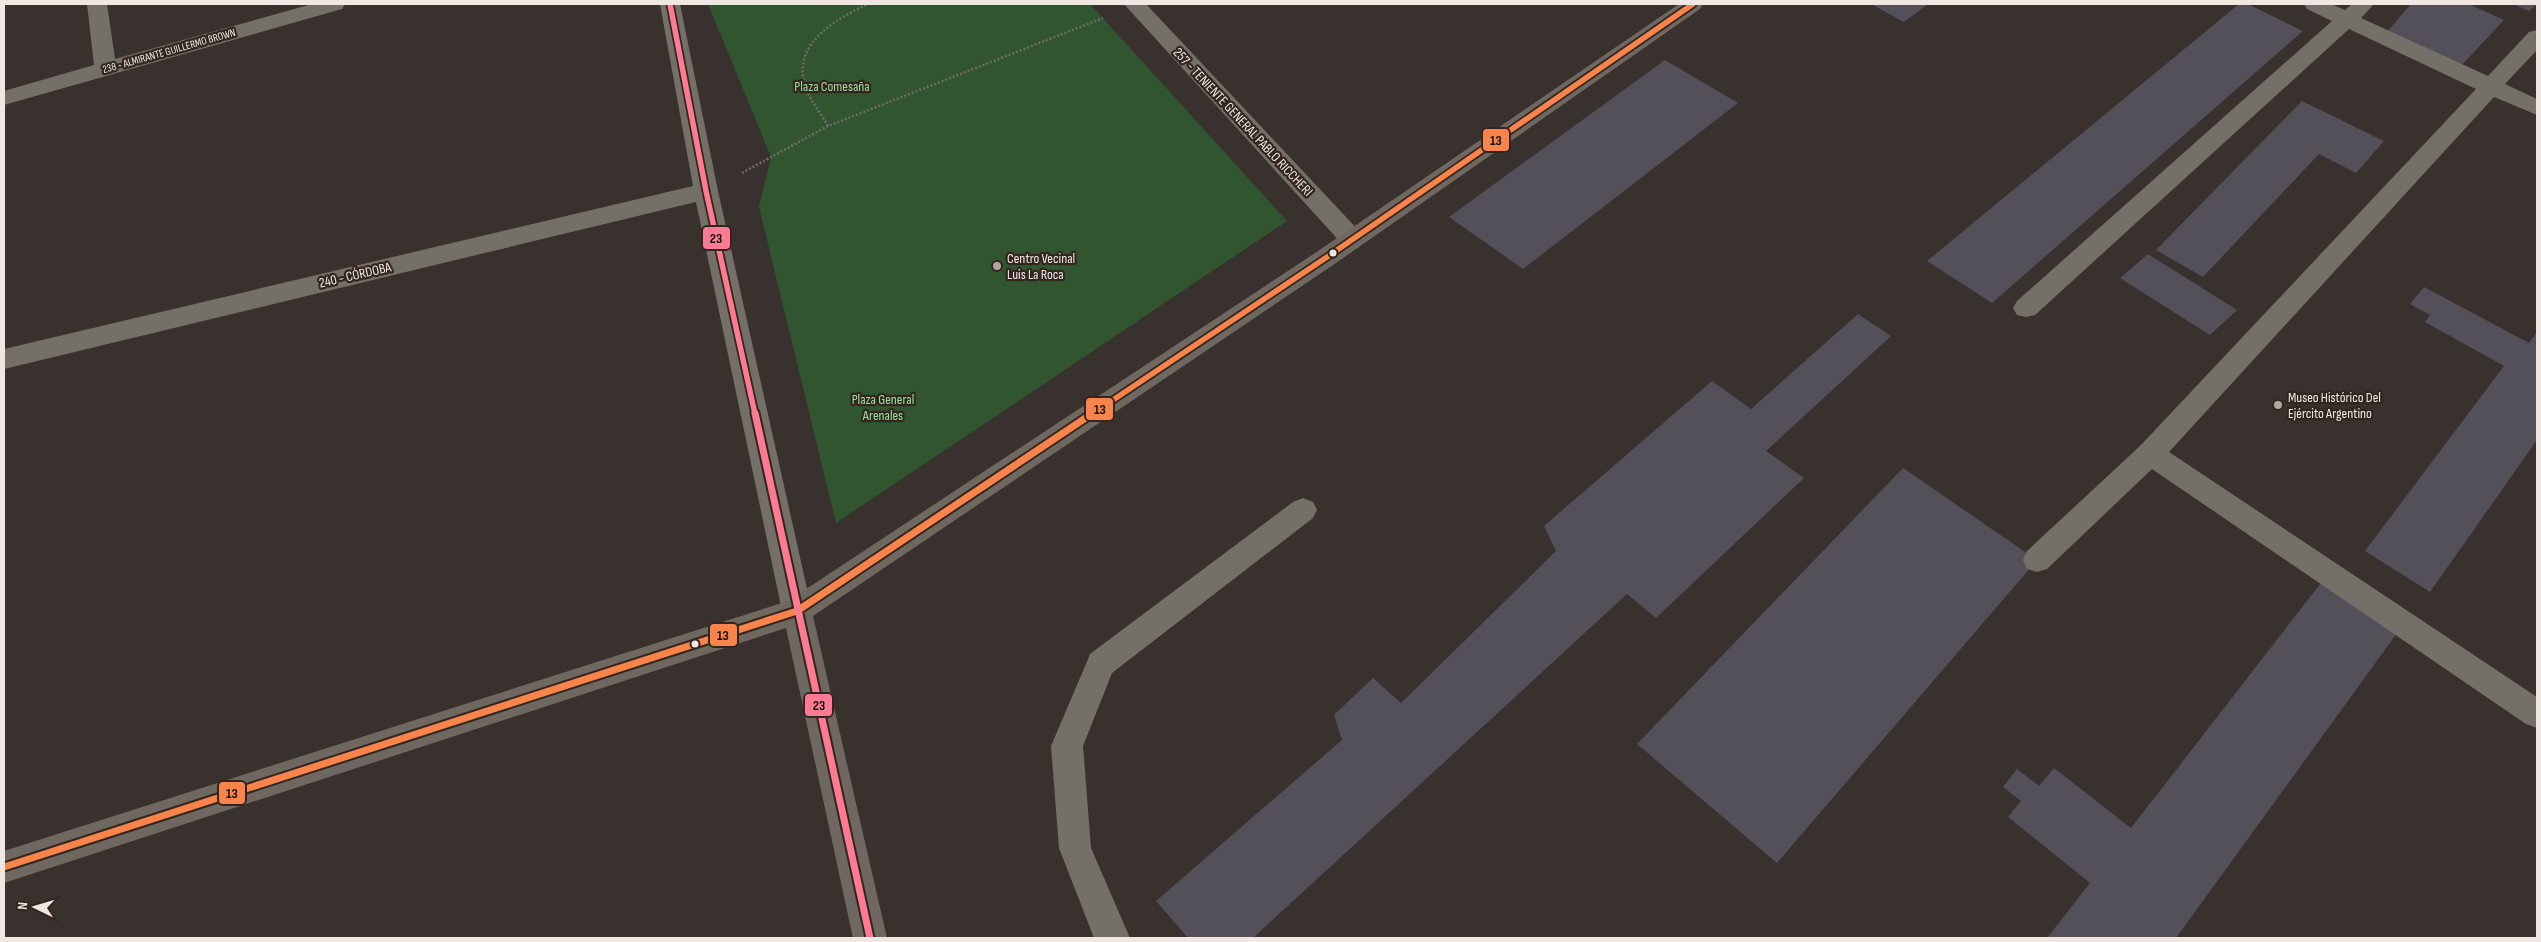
<svg xmlns="http://www.w3.org/2000/svg" width="2541" height="942" viewBox="0 0 2541 942" font-family="'Sofia Sans Condensed',sans-serif">
  <rect width="100%" height="100%" fill="#39312e"/>
  <path fill="#31552f" d="M708,4H1090L1287,221L836,523L759,207L771,157Z"/>
  <g fill="#545059">
    <path d="M1871,4H1928L1904,22Z"/>
    <path d="M2239,4H2248L2303,31L1992,303L1927,261Z"/>
    <path d="M2411,4H2468L2504,20L2461,66L2386,33Z"/>
    <path d="M2513,4H2537L2529,11Z"/>
    <path d="M1665,60L1738,103L1523,269L1449,217Z"/>
    <path d="M2302,101L2384,141L2356,173L2319,154L2203,277L2156,250Z"/>
    <path d="M2148,254L2237,310L2210,335L2120,278Z"/>
    <path d="M2424,287L2529,343L2537,332V440L2430,592L2365,551L2504,366L2425,322L2430,315L2410,304Z"/>
    <path d="M1858,314L1891,336L1766,451L1804,478L1656,618L1627,594L1253,938H1188L1156,901L1342,740L1334,715L1373,678L1401,703L1556,551L1544,526L1712,381L1751,409Z"/>
    <path d="M1903,468L2037,560L1777,863L1637,744Z"/>
    <path d="M2324,579L2400,629L2176,938H2047L2090,883L2008,817L2021,801L2003,787L2017,769L2039,786L2054,768L2131,828Z"/>
  </g>
  <g fill="none" stroke-linecap="round" stroke-linejoin="round">
    <g stroke="#706c67" stroke-width="2.5" stroke-dasharray="2 2" stroke-linecap="butt">
      <path d="M828,126C821,113 809,100 805,85C792,43 836,19 868,4"/>
      <path d="M742,173L828,126L1103,18"/>
    </g>
    <g fill="#747068" fill-rule="evenodd">
      <path d="M2304,4H2331L2345,10L2352,4H2374L2361,18L2488,76L2529,32L2537,30V50L2505,84L2537,99V115L2494,97L2169,452L2537,697V728L2526,724L2152,469L2047,569L2037,572L2027,569L2023,560L2027,551L2140,446L2476,89L2349,29L2035,315L2026,317L2017,315L2013,308L2017,301L2332,21L2307,9Z"/>
      <path d="M1303,498L1313,502L1317,510L1313,518L1112,673L1083,746L1091,848L1130,938H1094L1059,848L1051,746L1086,664L1090,654L1293,502Z"/>
    </g>
    <g fill="#747068" fill-rule="evenodd">
      <path d="M87,4H107L115,59L312,4H345L342,9L4,105V91L94,65Z"/>
      <path d="M660,4H680L718,191L812,611L807,620L797,624L787,620L782,611L696,202L4,369V349L693,186Z"/>
      <path d="M1124,4H1146L1361,233L1364,239L1361,245L1352,248L1343,245Z"/>
    </g>
    <path fill="#6e6861" fill-rule="evenodd" d="M1679,4H1703L1700,9L1336,263L813,616L887,938H853L786,628L4,883V851L788,601L1318,251Z"/>
    <g stroke="#332620" stroke-width="9">
      <path id="bus-1-far1" d="M1092,414L1327,257L1693,4"/>
    </g>
    <g stroke="#332620" stroke-width="11">
      <path id="bus-1" d="M4,867L797,611L1093,413"/>
    </g>
    <g stroke="#332620" stroke-width="9">
      <path id="bus-2-far1" d="M670,4L706,191L755,414"/>
    </g>
    <g stroke="#332620" stroke-width="11">
      <path id="bus-2" d="M755,413L870,938"/>
    </g>
    <use href="#bus-1-far1" stroke="#f8844c" stroke-width="5.5"/>
    <use href="#bus-1" stroke="#f8844c" stroke-width="7"/>
    <use href="#bus-2-far1" stroke="#fe7a93" stroke-width="5.5"/>
    <use href="#bus-2" stroke="#fe7a93" stroke-width="7"/>
  </g>
  <g fill="#f0e7e3" stroke="#332620" stroke-width="2">
    <circle cx="1333" cy="253" r="4.5"/>
    <circle cx="695" cy="644" r="4.5"/>
  </g>
  <g fill="#b0a7a4" stroke="#332620" stroke-width="2">
    <circle cx="997" cy="266" r="5"/>
    <circle cx="2278" cy="405" r="5"/>
  </g>
  <g text-anchor="middle" dominant-baseline="central" stroke-width="4.5" stroke-linejoin="round" paint-order="stroke">
    <g font-size="11" fill="#f0e7e3" stroke="#332620">
      <text transform="translate(169 51) rotate(-16)">238 - ALMIRANTE GUILLERMO BROWN</text>
    </g>
    <g font-size="14" fill="#9ee19c" stroke="#332620">
      <text x="832" y="86">Plaza Comesaña</text>
      <text x="883" y="399">Plaza General<tspan x="883" dy="16">Arenales</tspan></text>
    </g>
    <g font-size="14" fill="#f0e7e3" stroke="#332620">
      <text transform="translate(1243 122) rotate(47)">257 - TENIENTE GENERAL PABLO RICCHERI</text>
      <text transform="translate(355 275) rotate(-13)">240 - CÓRDOBA</text>
    </g>
    <g font-size="14" fill="#f0e7e3" stroke="#332620" text-anchor="start">
      <text x="1007" y="258">Centro Vecinal<tspan x="1007" dy="16">Luis La Roca</tspan></text>
      <text x="2288" y="397">Museo Histórico Del<tspan x="2288" dy="16">Ejército Argentino</tspan></text>
    </g>
  </g>
  <g stroke="#332620" stroke-width="2">
    <rect x="1482" y="128" width="28" height="24" rx="5" fill="#f8844c"/>
    <rect x="702" y="226" width="29" height="24" rx="5" fill="#fe7a93"/>
    <rect x="1085" y="397" width="29" height="24" rx="5" fill="#f8844c"/>
    <rect x="709" y="623" width="29" height="24" rx="5" fill="#f8844c"/>
    <rect x="804" y="693" width="29" height="24" rx="5" fill="#fe7a93"/>
    <rect x="218" y="781" width="28" height="24" rx="5" fill="#f8844c"/>
  </g>
  <g font-size="14" text-anchor="middle" font-weight="bold" fill="#111">
    <text x="1496" y="145">13</text>
    <text x="716" y="243">23</text>
    <text x="1100" y="414">13</text>
    <text x="723" y="640">13</text>
    <text x="819" y="710">23</text>
    <text x="232" y="798">13</text>
  </g>
  <rect width="2541" height="942" fill="none" stroke="#f0e7e3" stroke-width="10"/>
  <g transform="translate(35 907) rotate(275)" stroke="#332620" stroke-width="4" paint-order="stroke">
  <path d="M0-4L9 19L0 12L-9 19Z" fill="#f0e7e3"/>
  <text y="-8" font-size="14" font-weight="bold" text-anchor="middle" fill="#f0e7e3">N</text>
  </g>
</svg>
